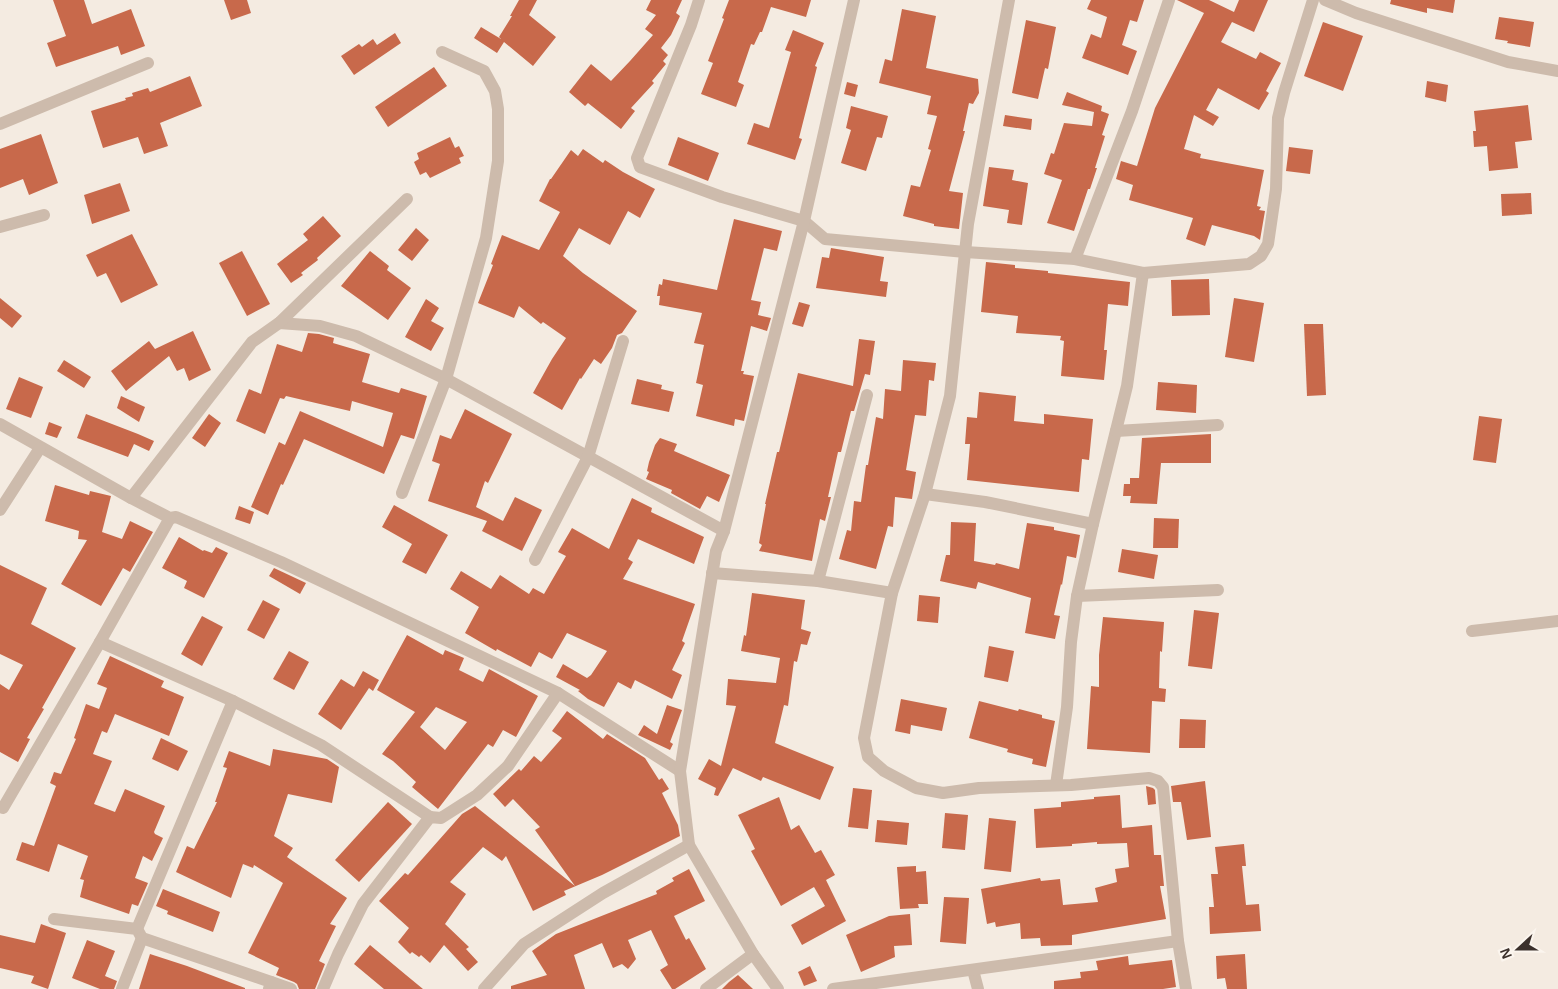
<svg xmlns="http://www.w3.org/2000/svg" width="1558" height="989" viewBox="0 0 1558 989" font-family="Arial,sans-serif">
  <rect width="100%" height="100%" fill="#f4ebe1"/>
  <g fill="#c8694b" fill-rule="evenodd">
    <path d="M53,0H84L92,24L131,9L145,46L121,55L118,46L56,67L47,43L66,36Z"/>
    <path d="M224,0H247L251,13L231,20Z"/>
    <path d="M519,0H537L529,15L556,37L533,66L504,42L497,53L474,38L481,27L501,39L499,37L512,16H510Z"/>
    <path d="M651,0H682L676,13L680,16L671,35L661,48L668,55L663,61L666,64L652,81L654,83L631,108L635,111L621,129L588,103L585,106L569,92L591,64L611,81L630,61L653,35L645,29L656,15L646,10Z"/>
    <path d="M729,0H811L806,17L771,7L762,32H760L754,45L751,44L738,82L744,85L736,107L701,94L713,63L708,61L724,19L722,18Z"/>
    <path d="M1091,0H1144L1137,22L1130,20L1122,45L1137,51L1128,75L1082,58L1091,34L1101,38L1107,17L1087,9Z"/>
    <path d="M1177,0H1209L1234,12L1239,0H1268L1254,32L1232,22L1221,42L1256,59L1260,52L1281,63L1266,91L1269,93L1259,110L1218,88L1206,110L1219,117L1213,126L1194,115L1184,149L1201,154L1200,158L1264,170L1257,206L1261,207L1259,210L1265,211L1260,240L1254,236L1212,225L1205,246L1186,239L1193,218L1129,200L1133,185L1116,179L1121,161L1137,166L1155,108L1204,13Z"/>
    <path d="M1391,0H1455L1453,13L1427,8V13L1390,4Z"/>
    <path d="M902,9L936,16L926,68L978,79L979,93L973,104L969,103L963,131H965L949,191L963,193L959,229L934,226V224L903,216L911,185L920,187L931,150L928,149L937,116L927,114L931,96L879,83L885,59L892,61Z"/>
    <path d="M1499,17L1534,22L1530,47L1507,43L1508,41L1495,39Z"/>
    <path d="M1026,20L1056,27L1048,69L1045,68L1038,99L1012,93Z"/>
    <path d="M1323,22L1363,36L1343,91L1304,76Z"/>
    <path d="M793,30L824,43L815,66L817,67L799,138L802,139L795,160L747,144L754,123L769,128L791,52L785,50Z"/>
    <path d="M395,33L401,43L354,75L341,56L359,44L362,47L373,39L377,45Z"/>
    <path d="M434,67L447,86L388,127L375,107Z"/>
    <path d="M190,76L202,106L160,123L168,146L144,154L138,137L103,148L91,111L126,100L125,98L133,96L132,93L148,88L150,92Z"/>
    <path d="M1427,81L1448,85L1446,102L1425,97Z"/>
    <path d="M847,82L858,85L855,97L844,94Z"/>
    <path d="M1067,92L1102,106L1101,111L1109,114L1102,135L1105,136L1095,168H1097L1090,189H1088L1074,231L1047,223L1062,180L1044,174L1051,153L1054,154L1064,123L1092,126L1094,112L1062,105Z"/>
    <path d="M1528,105L1532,140L1515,142L1518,168L1489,171L1487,146L1474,147L1473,131H1476L1474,111Z"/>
    <path d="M851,106L888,116L882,138L877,137L866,171L841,163L851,130L846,128Z"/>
    <path d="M1005,115L1032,119L1031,130L1003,126Z"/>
    <path d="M41,134L58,183L29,195L23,179L0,188V149Z"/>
    <path d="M450,137L455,148L459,146L464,156L459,158L461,163L430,178L426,172L420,175L414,162L419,159L417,153Z"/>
    <path d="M678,137L719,153L708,181L668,165Z"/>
    <path d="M1289,147L1313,150L1310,174L1286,171Z"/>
    <path d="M583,149L603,163L605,160L623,172L655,189L640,218L628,211L610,245L579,228L563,256L583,273L637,311L622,333L617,335L612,348L601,364L594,359L581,379L580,378L562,410L533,393L552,359L566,338L543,322L541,324L519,306L514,318L478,303L493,265L491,264L502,235L539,250L560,212L539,201L550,179H551L571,150L578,156Z"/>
    <path d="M989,167L1014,170L1012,180L1028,183L1022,225L1007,223L1009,210L983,206Z"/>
    <path d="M120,183L130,211L92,224L84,195Z"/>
    <path d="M1531,193L1532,214L1502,216L1501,194Z"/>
    <path d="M323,216L341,236L317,258L318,260L301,273L303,275L291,283L277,264L308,240L303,234Z"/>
    <path d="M734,219L782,231L777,251L764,248L751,300L761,302L758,315L771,318L767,331L751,326L741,371H744L743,374L754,376L744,421L735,419L734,426L696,416L703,385L696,383L704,345L694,343L702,313L659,305L660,296H657L659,284L662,285L663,279L717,290Z"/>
    <path d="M416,228L429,240L412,261L398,250Z"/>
    <path d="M132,234L158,285L121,303L106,273L97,277L86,255Z"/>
    <path d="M831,248L884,257L880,281L888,282L886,297L816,288L822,257L829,258Z"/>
    <path d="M242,251L270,304L247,316L219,263Z"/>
    <path d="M370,251L389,266L387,270L411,288L388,320L341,286Z"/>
    <path d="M986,262L1015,265V268L1048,271V273L1130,282L1128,306L1108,304L1104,350H1107L1104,380L1061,376L1064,341L1060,340L1061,336L1016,333L1018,316L981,312Z"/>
    <path d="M1209,279L1210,315L1172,316L1171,280Z"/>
    <path d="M0,298L22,316L12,328L0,318Z"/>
    <path d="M1234,298L1264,303L1254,362L1225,357Z"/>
    <path d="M426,299L439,308L431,321L444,328L431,351L405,337Z"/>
    <path d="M799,302L810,305L803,327L792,324Z"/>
    <path d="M1304,324H1323L1326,395L1307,396Z"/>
    <path d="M193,331L211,370L189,381L184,368L177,371L169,356L126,391L111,371L149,341L155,349Z"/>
    <path d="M308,333L319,334L334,338L333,343L370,354L362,382L399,393L401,388L427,396L414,439L401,435L384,474L304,439L283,485L281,484L268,515L251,507L279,442L285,445L300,411L383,447L393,413L352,401L350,411L286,396L284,399L280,398L265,434L236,421L249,389L261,394L277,344L302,352Z"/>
    <path d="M859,339L875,341L870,375L865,374L854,411H851L841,452H838L828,497H831L825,521L820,519L812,561L759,551L762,545L759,543L766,504H765L777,452H779L798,373L853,386Z"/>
    <path d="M64,360L91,377L84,388L57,371Z"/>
    <path d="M903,360L936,363L934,381L929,380L926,416L915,415L906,470L916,472L912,499L895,497L893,527L888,526L876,569L839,559L847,530L851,531L854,501L861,502L866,465H868L876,417L883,419L885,389L901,391Z"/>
    <path d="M19,377L43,387L31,418L6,409Z"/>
    <path d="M637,379L662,385L661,389L674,392L669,412L631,404Z"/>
    <path d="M1158,382L1197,385L1196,413L1156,410Z"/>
    <path d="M979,392L1016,396L1014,421L1044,424V414L1093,419L1089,460L1082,459L1079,492L967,480L970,444H965L967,417L977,418Z"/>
    <path d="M121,396L145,407L139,422L117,408Z"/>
    <path d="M465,409L512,434L488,483L485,481L476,507L503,521L515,497L542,510L522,551L482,531L487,521L428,501L440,464L432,461L440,435L451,439Z"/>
    <path d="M86,414L138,434L154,441L149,451L134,444L128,457L77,438Z"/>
    <path d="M209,414L221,423L205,447L192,438Z"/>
    <path d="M1479,416L1502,419L1496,463L1473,460Z"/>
    <path d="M49,422L62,427L57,438L45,434Z"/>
    <path d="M1211,434V463H1161L1157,504L1130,503L1131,496H1123L1124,484H1130V478H1139L1142,438Z"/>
    <path d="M660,438L677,444L674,451L730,475L719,502L707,496L700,509L671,493L672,490L646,479L649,472L647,471L649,462L655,445Z"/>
    <path d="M55,485L89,495L90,491L111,496L102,532L122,539L130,521L153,532L130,572L123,568L101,606L61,584L87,540L78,539L79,531L45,521Z"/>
    <path d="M632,498L652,508L651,512L704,537L694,564L638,539L628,559L633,562L623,579L695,604L682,641L685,643L672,670L682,675L672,699L635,680L631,689L618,682L604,707L588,699L578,691L580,690L556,677L563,664L587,678L591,675L607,651L567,633L552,659L539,652L531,667L497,649L496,651L465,633L479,607L450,589L461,571L491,589L500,575L529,594L533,588L544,594L566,556L558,552L572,528L609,549Z"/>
    <path d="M394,505L448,535L426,574L402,562L412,544L382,527Z"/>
    <path d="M239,506L254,512L250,524L235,519Z"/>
    <path d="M1154,518L1179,519L1178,548H1153Z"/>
    <path d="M951,522L976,523L974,561L995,565L996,563L1019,569L1027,523L1054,527V530L1080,535L1076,558L1067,556L1062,585L1061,584L1054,615L1060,616L1055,639L1025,633L1031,598L978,582L976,589L940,581L946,555H950Z"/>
    <path d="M179,537L203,551L204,550L212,553L216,547L228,553L204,598L184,588L187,581L162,568Z"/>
    <path d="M1122,549L1158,555L1154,579L1118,572Z"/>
    <path d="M0,565L47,588L31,624L76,648L42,708L44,709L27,738L30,739L18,762L0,752V684L9,690L23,665L0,654Z"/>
    <path d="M274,568L306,583L300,594L269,576Z"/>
    <path d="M752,593L805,600L801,629L811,632L807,645L801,644L797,662L794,661L788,706L784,705L775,743L834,767L820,800L763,777L761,781L733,768L718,796L714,795L716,788L698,779L709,759L721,766L736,706L726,705L728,679L776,683L780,658L741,651L744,635L746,636Z"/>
    <path d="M919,595L940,597L938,623L917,621Z"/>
    <path d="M263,600L280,609L264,639L247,630Z"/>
    <path d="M1194,610L1219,613L1212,669L1188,666Z"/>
    <path d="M202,616L223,627L202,666L181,654Z"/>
    <path d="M1103,617L1164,622L1162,652L1160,651L1159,688L1166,689L1165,702L1152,701L1150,753L1087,749L1091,686L1099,687V655Z"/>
    <path d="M407,635L443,655L445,650L464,658L459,670L483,682L489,669L538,696L516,737L503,730L493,747L488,744L438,809L412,787L416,782L393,761L382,754L415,712L377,690ZM436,707L467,722L445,750L420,727Z"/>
    <path d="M989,646L1014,651L1008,682L984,677Z"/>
    <path d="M289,651L309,662L294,690L273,679Z"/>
    <path d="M110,656L164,681L161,687L184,697L169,736L115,714L107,733L102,731L93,754L112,761L94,804L115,812L125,789L165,806L154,832L155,834L163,838L152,861L143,856L135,878L148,883L138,906L132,904L129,914L80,897L84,880L80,879L88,856L58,844L49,872L16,860L22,842L34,846L56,786L50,783L54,772L61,774L76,739L74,738L86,704L99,709L107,688L97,684Z"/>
    <path d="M363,671L379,680L373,691L369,688L341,730L318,714L341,679L354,687Z"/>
    <path d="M901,699L947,708L942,731L911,725L910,734L895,731Z"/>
    <path d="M979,701L1018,711L1019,709L1042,715V718L1055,721L1046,767L1032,764L1033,759L1007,752L1008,749L969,738Z"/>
    <path d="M667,705L682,710L670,742L673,744L670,750L638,735L644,725L657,734Z"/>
    <path d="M567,711L603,739L607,734L645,758L659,780L662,778L669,789L662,793L678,825L680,836L602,875L564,891L566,895L533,911L506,856L502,861L483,847L450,882L466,894L445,924L469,947L466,949L478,962L468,971L444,945L430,963L421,955L419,957L412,952L410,954L398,942L409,928L379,901L405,873L408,875L462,814L475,806L575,886L535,830L540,827L513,799L505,807L493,794L519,769L521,771L534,756L541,762L562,738L552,731Z"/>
    <path d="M1180,719L1206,720L1205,748H1179Z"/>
    <path d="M161,738L188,751L178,771L152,759Z"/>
    <path d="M273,749L327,759L339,767L332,803L288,794L274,836L293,848L287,857L347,898L330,924L336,926L319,961L325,964L315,989H299L297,984L294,982L276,975L279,968L248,953L283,883L254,865L253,868L243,864L231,898L176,872L187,846L194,849L217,802H215L227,768L223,767L229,751L270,766Z"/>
    <path d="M1205,781L1211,837L1187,840L1181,802H1173L1171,786Z"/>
    <path d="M1146,786L1153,788L1155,790L1156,804L1148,805Z"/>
    <path d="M853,788L872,790L868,829L848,827Z"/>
    <path d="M1120,795L1122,828L1152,825L1154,855H1161L1164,886H1160L1166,919L1072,935V945L1041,946L1040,938L1021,939L1020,923L996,927L995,922L987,924L981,889L1040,878L1041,881L1060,879L1063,905L1098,902L1095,888L1117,882L1115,869L1129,867L1127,843L1097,844V842L1072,844V846L1036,848L1034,809L1061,807V802L1094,799V797Z"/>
    <path d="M779,797L791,830L799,825L815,853L821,850L835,875L826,880L846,921L802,945L791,925L825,906L814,887L781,906L751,851L755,849L738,815Z"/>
    <path d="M388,802L412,824L359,882L335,860Z"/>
    <path d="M945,813L968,815L965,850L942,848Z"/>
    <path d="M989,818L1016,821L1011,872L984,869Z"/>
    <path d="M877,820L909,823L907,845L875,842Z"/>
    <path d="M1244,844L1246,866H1242L1246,905L1259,904L1261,931L1210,934L1209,907H1214L1211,874H1218L1215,847Z"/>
    <path d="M916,866V872L926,871L928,904H918L919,908L900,909L897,867Z"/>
    <path d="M689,869L705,901L674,916L686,940L689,938L706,969L675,989H672L660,970L668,965L651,930L628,940L636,959L628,969L622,964L613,968L602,943L574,955L585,989H511V986L547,975L532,951L556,934L657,894L656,891L674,881L672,878Z"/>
    <path d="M163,889L220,912L213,932L167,914L168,911L156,906Z"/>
    <path d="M944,897L969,898L966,944L940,942Z"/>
    <path d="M910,914L912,945L894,946L895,957L861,972L846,935L889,916Z"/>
    <path d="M41,924L66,933L48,989L31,983L34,976L0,968V935L35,943Z"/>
    <path d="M87,940L115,951L105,976L117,981L114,989H100L72,978Z"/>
    <path d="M370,945L406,975L423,989H384L354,964Z"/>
    <path d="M150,954L187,966L245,988V989H139Z"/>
    <path d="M1245,954L1247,989H1227L1225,978L1217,979L1216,956Z"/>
    <path d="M1128,956L1129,965L1172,960L1176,987L1163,989H1054V981L1081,978L1080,972L1098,970L1096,961Z"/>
    <path d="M810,966L817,981L804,986L798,972Z"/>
    <path d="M738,975L753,989H722L729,982Z"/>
  </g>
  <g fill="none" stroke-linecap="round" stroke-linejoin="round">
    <g stroke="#cdbbac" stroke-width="12">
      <path d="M699,0L691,25L637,158L640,167L722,197L804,221L825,239L965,252L1075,259L1143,273L1127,386L1093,524L1077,596L1071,642L1067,707L1056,785"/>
      <path d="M1009,0L968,224L950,396L925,494L892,593L864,738L868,757L884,771L916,788L943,793L979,788L1071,785L1149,778L1158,781L1163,787L1178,941L1186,989"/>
      <path d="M1325,0L1356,13L1508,62L1558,71"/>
      <path d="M0,124L148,63"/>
      <path d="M0,227L44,215"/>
      <path d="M1075,259L1132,111L1169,0"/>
      <path d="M1143,273L1249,264L1261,256L1268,244L1276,189L1278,118L1284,93L1313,0"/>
      <path d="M279,323L320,326L356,336L446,379L724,531"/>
      <path d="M0,424L131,498L170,518L176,517L281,562L558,693L680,771"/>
      <path d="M1116,431L1218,425"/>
      <path d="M402,493L446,379L486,238L498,161V109L495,91L484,71L442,52"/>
      <path d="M925,494L985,502L1093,524"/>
      <path d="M131,498L252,342L279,323L407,199"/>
      <path d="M0,510L40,448"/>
      <path d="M535,560L588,457L623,341"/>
      <path d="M712,573L818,581L892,593"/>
      <path d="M818,581L867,395"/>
      <path d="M1077,596L1218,590"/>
      <path d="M1472,631L1558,621"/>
      <path d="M100,642L233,701L321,745L430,817"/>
      <path d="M3,808L100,642L170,518"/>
      <path d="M54,919L137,929L142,938L271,982L269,989"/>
      <path d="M137,929L233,701"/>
      <path d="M973,970L978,989"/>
      <path d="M271,982L291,989"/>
      <path d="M122,989L142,938"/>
      <path d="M323,989L338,954L363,904L430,817L441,818L477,795L508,766L558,693"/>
      <path d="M484,989L524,944L603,893L689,845"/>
      <path d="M706,989L753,954"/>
      <path d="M778,989L753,954L689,845L680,771L716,551L724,531L804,221L854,0"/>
      <path d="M833,989L1178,941"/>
    </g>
  </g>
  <g transform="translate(1518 949) rotate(249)" stroke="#fbf5ee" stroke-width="4" paint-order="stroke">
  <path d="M0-4L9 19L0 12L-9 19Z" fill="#3b302b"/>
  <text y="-8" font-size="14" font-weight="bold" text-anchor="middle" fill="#3b302b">N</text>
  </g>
</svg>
